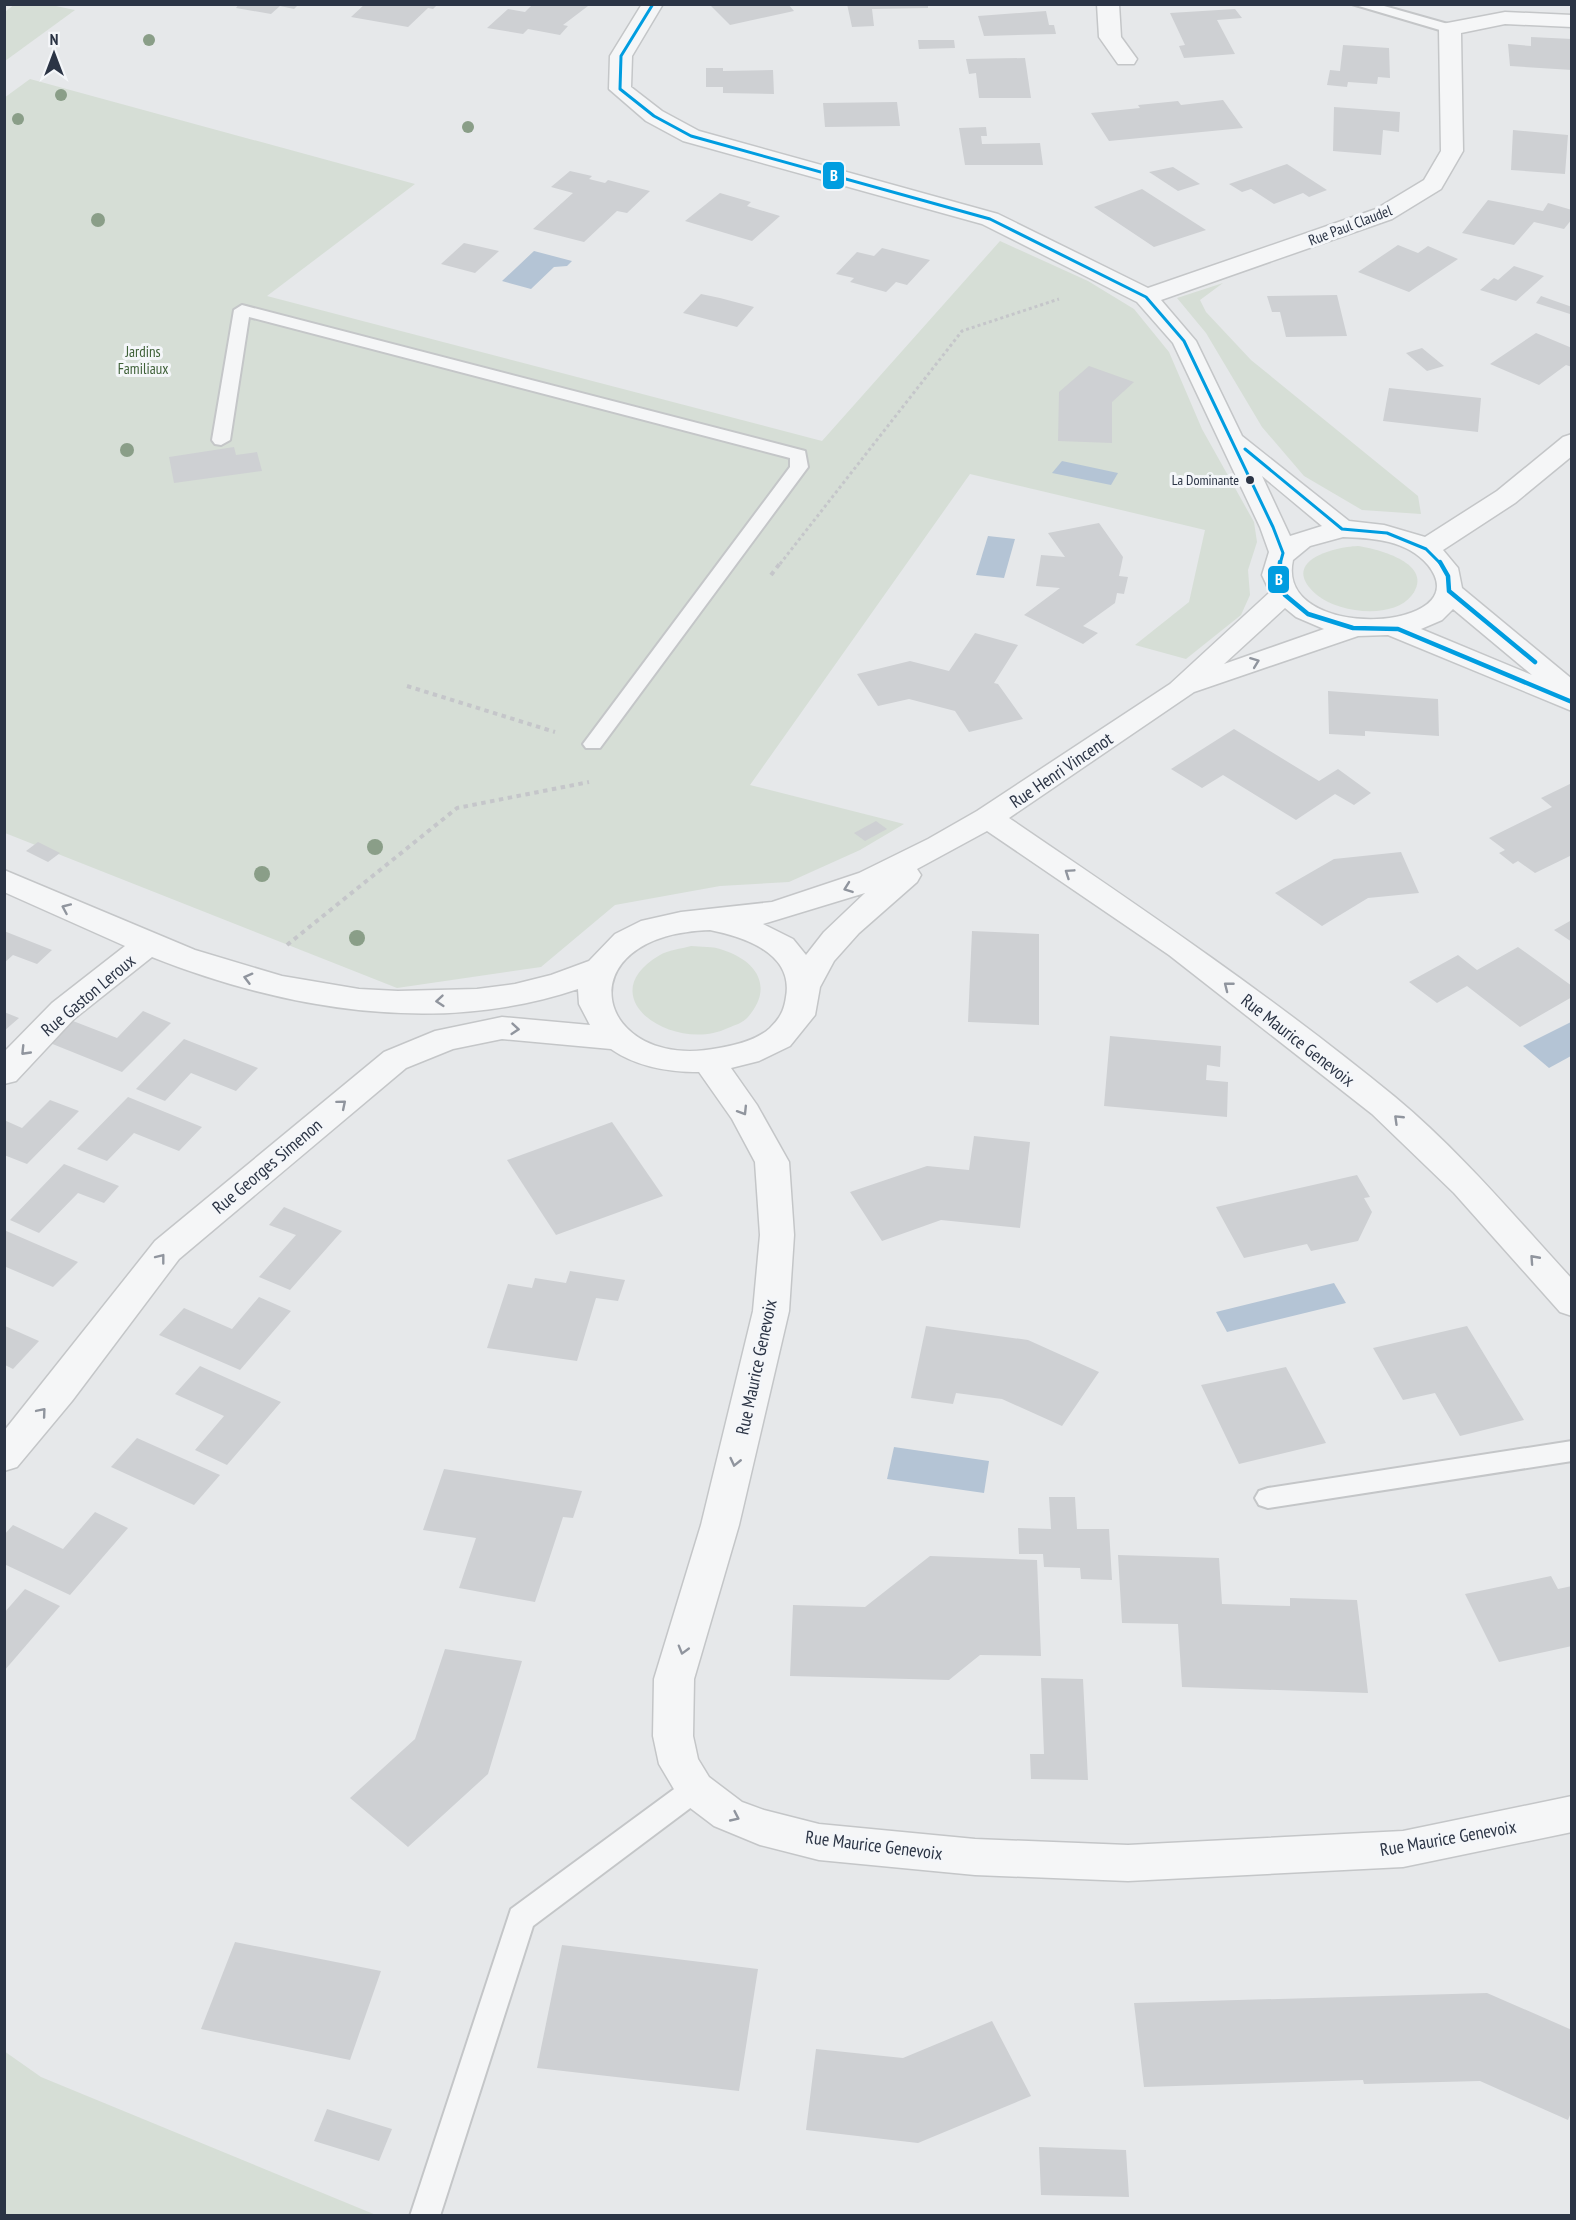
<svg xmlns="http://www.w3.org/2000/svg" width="1576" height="2220" viewBox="0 0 1576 2220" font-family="'PT Sans Narrow',sans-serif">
  <rect width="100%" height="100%" fill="#e6e8ea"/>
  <g fill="#d6ded6">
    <path d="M15,4L51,5L75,10L5,61V12Z"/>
    <path d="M30,79L415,184L267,296L822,441L1000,241L1088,281L1134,309L1169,352L1202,429L1254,522L1257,542L1248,570L1250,595L1241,615L1186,659L1135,645L1189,602L1205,530L970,474L750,785L904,824L860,850L789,882L720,886L615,905L541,967L397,988L5,833L4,98Z"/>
    <path d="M1223,283L1200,300L1206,312L1251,360L1418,496L1421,514L1362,510L1304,476L1262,427L1206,333L1177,298Z"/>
    <path d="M1358,546C1379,549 1435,564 1412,595C1393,620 1339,613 1317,595C1278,562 1332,547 1358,546Z"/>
    <path d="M691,946C701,947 713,946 723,950C757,961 774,987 748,1017C743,1023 735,1025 728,1028C674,1054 588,997 660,955C668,950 681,949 691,946Z"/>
    <path d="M4,2051L41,2077L376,2215H5Z"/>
  </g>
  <g fill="#b4c4d5">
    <path d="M534,251L572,261L567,266L554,267L531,289L502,281Z"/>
    <path d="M1062,461L1118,473L1111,485L1052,473Z"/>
    <path d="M988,536L1015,539L1004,578L976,575Z"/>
    <path d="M1571,1022V1056L1549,1068L1523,1046Z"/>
    <path d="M1334,1283L1346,1303L1227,1332L1216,1312Z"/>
    <path d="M894,1447L989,1461L984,1493L887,1479Z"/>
  </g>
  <g fill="#ced0d3">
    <path d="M239,4H299L294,9L280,6L271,14L236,8Z"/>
    <path d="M365,4H438L433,9L428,8L408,27L351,17Z"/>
    <path d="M533,4H581L588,6L563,25L568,26L560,35L528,29L523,34L487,28L508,9L525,12Z"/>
    <path d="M709,4H788L794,11L730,25Z"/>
    <path d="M847,4H928V8L872,9L874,26L852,27Z"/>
    <path d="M1235,9L1242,18L1217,20L1235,54L1184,58L1179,46L1185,45L1170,13Z"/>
    <path d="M1046,11L1049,25H1054L1056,34L984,36L978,16Z"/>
    <path d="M1531,37L1572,39V70L1510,66L1508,44L1531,46Z"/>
    <path d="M918,40H954L955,48L919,49Z"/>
    <path d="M1343,45L1389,48L1390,78L1378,77L1377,84L1348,82L1347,87L1327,85L1330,70L1340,71Z"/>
    <path d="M1025,58L1031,98H979L976,73L969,74L966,59Z"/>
    <path d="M706,68H723V71L773,70L774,94L723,93V87H706Z"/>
    <path d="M1223,100L1243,128L1109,141L1091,113L1140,108L1138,105L1178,101L1181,105Z"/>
    <path d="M897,102L900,126L825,127L823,103Z"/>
    <path d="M1334,107L1400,112L1399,132L1383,130L1381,155L1333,151Z"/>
    <path d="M986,127L987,136H981L982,144L1040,143L1043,165H965L959,128Z"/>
    <path d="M1513,130L1568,135L1565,174L1511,170Z"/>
    <path d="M1287,164L1327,190L1309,197L1303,193L1274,204L1251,189L1242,192L1229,184Z"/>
    <path d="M1173,167L1200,184L1178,191L1149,172Z"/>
    <path d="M570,171L592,176L589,179L605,183L608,180L650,191L627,213L617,211L584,242L533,229L573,193L551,187Z"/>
    <path d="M1142,189L1206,230L1154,247L1094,207Z"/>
    <path d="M720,193L751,202L747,206L780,216L752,241L685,221Z"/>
    <path d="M1488,200L1543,211L1548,203L1572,210V219L1564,229L1534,222L1514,245L1462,233Z"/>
    <path d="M464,243L499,251L475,273L441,264Z"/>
    <path d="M1398,245L1418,253L1428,246L1458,259L1409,292L1358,272Z"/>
    <path d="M882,248L930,260L907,285L896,282L886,292L850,282L854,278L836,274L857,252L874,256Z"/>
    <path d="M1514,266L1544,276L1516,301L1480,290L1494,278L1498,280Z"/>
    <path d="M701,294L720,298L754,307L737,327L683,313Z"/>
    <path d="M1337,295L1347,336L1286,337L1280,312H1272L1267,296Z"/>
    <path d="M1541,296L1572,307V313L1570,314L1536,303Z"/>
    <path d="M1536,333L1572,348V367L1566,365L1539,385L1490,364Z"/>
    <path d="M1422,348L1444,366L1427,371L1406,353Z"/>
    <path d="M1089,366L1134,382L1112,402V443L1058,441L1059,392Z"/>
    <path d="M1389,388L1481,398L1478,432L1383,421Z"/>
    <path d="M234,447L236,455L257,452L262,471L174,483L169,457Z"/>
    <path d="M1099,523L1123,557L1119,576L1128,577L1124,594L1117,593L1115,603L1083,626L1098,633L1083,644L1024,615L1060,588L1036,586L1041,555L1065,557L1048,533Z"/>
    <path d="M975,633L1018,645L994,683L998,684L1023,719L969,732L955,711L909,699L878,706L857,674L910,661L949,671Z"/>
    <path d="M1328,691L1438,699L1439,736L1365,731V736L1329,734Z"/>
    <path d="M1234,729L1319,781L1338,769L1371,793L1354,805L1335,794L1296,820L1223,775L1202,788L1171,769Z"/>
    <path d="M1572,783V855L1535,873L1518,861L1513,864L1499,853L1505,850L1489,838L1552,807L1541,798Z"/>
    <path d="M876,821L887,829L865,841L854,833Z"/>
    <path d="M38,842L60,853L48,862L26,851Z"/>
    <path d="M1401,852L1419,893L1368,898L1322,926L1275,893L1334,859Z"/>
    <path d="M1570,921L1572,922V942L1554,930Z"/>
    <path d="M4,931L52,950L37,964L13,955L4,963Z"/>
    <path d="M972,931L1039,934V1025L968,1022Z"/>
    <path d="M1518,947L1572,986V997L1520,1027L1467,986L1437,1003L1409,982L1458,955L1477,970Z"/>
    <path d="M143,1011L171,1023L122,1072L50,1043L73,1021L117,1038Z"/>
    <path d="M4,1012L19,1018L4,1031Z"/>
    <path d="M1110,1036L1221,1046L1220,1067L1207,1065L1206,1080L1228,1082L1227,1117L1104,1106Z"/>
    <path d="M184,1039L258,1068L236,1091L191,1073L165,1101L136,1089Z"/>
    <path d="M128,1097L202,1127L179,1151L134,1133L107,1161L77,1149Z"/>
    <path d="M50,1100L79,1111L27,1164L4,1155V1120L22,1128Z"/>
    <path d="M612,1122L663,1196L556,1235L507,1160Z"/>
    <path d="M974,1136L1030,1142L1020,1228L941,1220L882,1241L850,1192L927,1166L969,1170Z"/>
    <path d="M64,1164L119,1186L104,1203L78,1193L39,1233L10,1220Z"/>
    <path d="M1357,1175L1370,1197L1364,1198L1372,1212L1358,1241L1311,1251L1307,1244L1244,1258L1216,1207Z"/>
    <path d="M284,1207L342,1231L290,1290L259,1277L296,1235L269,1225Z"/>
    <path d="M4,1230L78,1262L53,1287L6,1267L4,1269Z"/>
    <path d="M570,1271L625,1280L618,1301L596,1298L577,1361L487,1348L508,1284L532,1288L535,1278L566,1283Z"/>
    <path d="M259,1297L291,1311L240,1370L159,1335L184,1308L232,1329Z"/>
    <path d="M5,1326L39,1341L13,1369L5,1365Z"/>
    <path d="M926,1326L1028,1340L1099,1372L1062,1426L1002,1399L956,1393L953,1404L911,1398Z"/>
    <path d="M1467,1326L1524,1420L1460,1436L1435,1393L1403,1400L1373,1348Z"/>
    <path d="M200,1366L281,1402L227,1465L195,1450L224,1416L175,1394Z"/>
    <path d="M1286,1367L1326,1443L1239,1464L1201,1385Z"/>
    <path d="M137,1438L220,1475L194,1505L111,1467Z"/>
    <path d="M444,1469L582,1491L573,1518L563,1517L535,1602L459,1588L476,1538L423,1530Z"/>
    <path d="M1049,1497H1075L1077,1529H1109L1112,1580L1081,1579L1080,1568L1044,1567L1043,1554H1019L1018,1528L1051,1529Z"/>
    <path d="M95,1512L128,1528L70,1595L4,1564V1535L13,1525L63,1549Z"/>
    <path d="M1118,1555L1219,1558L1222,1604L1290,1606V1598L1357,1600L1368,1693L1182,1687L1178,1624L1122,1623Z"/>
    <path d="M930,1556L1037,1560L1041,1656L980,1655L949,1680L790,1676L793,1605L865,1607Z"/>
    <path d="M1551,1576L1558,1589L1572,1586V1646L1499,1662L1465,1594Z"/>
    <path d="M25,1589L60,1606L4,1671V1613Z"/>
    <path d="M445,1649L522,1661L488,1774L408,1847L350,1798L415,1739Z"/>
    <path d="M1041,1678L1083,1679L1088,1780L1031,1779L1030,1754H1044Z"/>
    <path d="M235,1942L381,1971L350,2060L201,2029Z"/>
    <path d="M562,1945L758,1969L739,2091L537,2068Z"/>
    <path d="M1487,1993L1572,2030V2110L1568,2120L1480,2081L1364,2084L1363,2080L1144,2087L1134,2003Z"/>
    <path d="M992,2021L1031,2096L918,2143L806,2130L816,2049L903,2058Z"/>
    <path d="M327,2109L392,2129L379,2161L314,2141Z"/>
    <path d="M1039,2147L1126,2150L1129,2197L1041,2195Z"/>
  </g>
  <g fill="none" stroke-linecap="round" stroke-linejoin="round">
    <g stroke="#c4c6c8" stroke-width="4">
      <g id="lane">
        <path d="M1352,4H1377L1455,26L1457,29L1450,33Z"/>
        <path d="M242,305L805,451L808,467L600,748H586L583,744L586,740L790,467V458L249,317L230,440L221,445L215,444L212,440L234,310Z"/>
        <path d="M1572,1441V1461L1268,1508L1259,1505L1255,1498L1259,1491L1268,1488Z"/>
        <path d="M695,1777L705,1781L709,1789L705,1797L533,1926L440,2216H410L511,1909L685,1781Z"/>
      </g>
    </g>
    <g stroke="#c4c6c8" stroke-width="3">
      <g id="street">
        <path d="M642,4H663L632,56L631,87L662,111L699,131L998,214L1148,288L1376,209L1424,180L1441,151L1439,29L1442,24L1505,12L1572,15V27L1505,24L1461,33L1463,151L1441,189L1392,219L1161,300L1196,341L1242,436L1349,521L1384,525L1425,537L1497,491L1563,437L1572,434V456L1515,503L1443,550L1458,568L1462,588L1572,679V711L1388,635L1358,636L1194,692L1009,818C1140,907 1272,996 1395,1097C1460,1151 1515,1217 1572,1279V1316L1560,1312L1454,1193L1372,1114L1169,955L987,831L917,869L921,875L917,882L859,933L834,961L820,987L815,1015L790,1046L759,1061L731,1068L757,1105L789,1162L794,1235L789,1311L739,1525L694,1679L693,1736L698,1759L709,1777L742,1802L764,1810L819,1824L975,1839L1128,1845L1403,1831L1572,1796V1832L1403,1867L1128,1881L975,1875L819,1860L760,1845L714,1826L681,1801L659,1764L653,1736L654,1679L701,1525L753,1311L760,1235L755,1162L732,1119L699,1072C668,1072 637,1067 611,1049L502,1039L453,1049L406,1068L179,1259L72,1401L17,1467L4,1471V1431L155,1241L384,1052L435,1031L502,1017L590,1025L579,1004L578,989C438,1036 286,1010 152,957L74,1019L16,1081L4,1084V1052L52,1003L125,946L4,892V870L195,950L282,976L359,989L398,991L477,989L515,984L551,975L589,961L615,934L641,921L681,912L772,902L859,873L928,839L977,811L1170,684L1270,592L1262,575L1269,552L1260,527L1173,343L1137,302L982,224L683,141L646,121L609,89L610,56ZM1262,476L1322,526L1290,536ZM1343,537C1373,538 1407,540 1428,565C1482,632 1274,644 1293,560L1310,546ZM1285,608L1296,617L1324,629L1224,664ZM1453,609L1532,675L1421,629L1442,620ZM865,893L824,932L806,955L793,939L763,924ZM710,930C744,937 794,953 786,997C784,1011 780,1018 770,1028C757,1040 736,1045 719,1048C595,1073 561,935 710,930Z"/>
        <path d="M1097,4H1119L1121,37L1137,59L1134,64H1118L1099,37Z"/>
      </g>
    </g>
    <path stroke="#c5c6ca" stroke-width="3" stroke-dasharray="3 3" stroke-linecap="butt" d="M780,564L962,331L1059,299"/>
    <g stroke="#c5c6ca" stroke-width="4" stroke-dasharray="4.5 4.5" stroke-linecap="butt">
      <path d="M771,575L781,562"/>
      <path d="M407,686L555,732"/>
      <path d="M287,945L457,808L589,782"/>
    </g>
    <use href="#lane" fill="#f5f6f7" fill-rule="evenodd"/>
    <use href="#street" fill="#f5f6f7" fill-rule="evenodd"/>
    <g stroke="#f4f6f9" stroke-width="6">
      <g id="bus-1-far1">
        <path d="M653,4L621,56L620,89L654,116L691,136L990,219L1146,297L1184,341L1273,527L1283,553L1280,564"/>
        <path d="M1245,449L1342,529L1387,533L1426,549L1441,564"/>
      </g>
    </g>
    <g stroke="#f4f6f9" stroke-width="9">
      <g id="bus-1">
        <path d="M1280,562L1279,583L1285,595L1308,614L1353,628L1398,629L1572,702"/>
        <path d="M1440,562L1448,576L1449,591L1535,662"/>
      </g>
    </g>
    <use href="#bus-1-far1" stroke="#009de0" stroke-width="3"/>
    <use href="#bus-1" stroke="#009de0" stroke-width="4.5"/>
  </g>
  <g fill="#8a9e88">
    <circle cx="149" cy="40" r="6"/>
    <circle cx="61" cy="95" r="6"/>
    <circle cx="18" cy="119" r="6"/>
    <circle cx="468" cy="127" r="6"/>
    <circle cx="98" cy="220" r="7"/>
    <circle cx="127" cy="450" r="7"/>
    <circle cx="375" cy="847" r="8"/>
    <circle cx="262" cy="874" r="8"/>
    <circle cx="357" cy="938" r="8"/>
  </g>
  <defs><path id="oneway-chevron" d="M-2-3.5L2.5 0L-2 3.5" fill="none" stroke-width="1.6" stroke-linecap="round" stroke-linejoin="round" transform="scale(1.5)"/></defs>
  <g stroke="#90959e">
    <use href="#oneway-chevron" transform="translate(1255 662) rotate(-21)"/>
    <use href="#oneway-chevron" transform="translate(1069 873) rotate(-146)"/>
    <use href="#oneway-chevron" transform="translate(848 888) rotate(160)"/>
    <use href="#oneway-chevron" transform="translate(66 908) rotate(-156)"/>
    <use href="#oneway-chevron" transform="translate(248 978) rotate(-165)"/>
    <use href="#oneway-chevron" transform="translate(1228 986) rotate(-142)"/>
    <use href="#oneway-chevron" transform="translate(440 1001) rotate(175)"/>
    <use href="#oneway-chevron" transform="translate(515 1029) rotate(5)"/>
    <use href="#oneway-chevron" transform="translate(25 1051) rotate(134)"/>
    <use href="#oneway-chevron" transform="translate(342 1104) rotate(-40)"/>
    <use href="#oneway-chevron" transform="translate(743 1111) rotate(58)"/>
    <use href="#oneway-chevron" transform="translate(1398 1119) rotate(-136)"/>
    <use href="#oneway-chevron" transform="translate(161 1258) rotate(-52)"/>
    <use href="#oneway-chevron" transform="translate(1534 1259) rotate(-132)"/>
    <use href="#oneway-chevron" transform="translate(42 1412) rotate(-50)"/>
    <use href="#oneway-chevron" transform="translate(735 1462) rotate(103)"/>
    <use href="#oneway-chevron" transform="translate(683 1650) rotate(106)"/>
    <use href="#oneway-chevron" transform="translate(735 1817) rotate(25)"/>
  </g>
  <circle fill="#2b3445" stroke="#f4f6f9" stroke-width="2" cx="1250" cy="480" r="5"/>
  <g text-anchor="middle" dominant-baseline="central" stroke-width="6" stroke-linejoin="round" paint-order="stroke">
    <g font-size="14" fill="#2b3445" stroke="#f4f6f9" text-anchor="end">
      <text x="1239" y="480">La Dominante</text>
    </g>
    <g font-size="15" fill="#2b3445" stroke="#f4f6f9">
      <text transform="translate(1350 225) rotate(-21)">Rue Paul Claudel</text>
    </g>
    <g font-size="15" fill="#3f6138" stroke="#f4f6f9">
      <text x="143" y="351">Jardins<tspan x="143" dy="17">Familiaux</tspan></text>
    </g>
    <g font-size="18" fill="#2b3445" stroke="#f4f6f9">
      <text transform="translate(1061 770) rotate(-34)">Rue Henri Vincenot</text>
      <text transform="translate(88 995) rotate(-40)">Rue Gaston Leroux</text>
      <text transform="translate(1298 1040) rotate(38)">Rue Maurice Genevoix</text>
      <text transform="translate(267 1166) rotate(-40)">Rue Georges Simenon</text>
      <text transform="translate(756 1367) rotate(-78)">Rue Maurice Genevoix</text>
      <text transform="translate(1448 1838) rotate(-10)">Rue Maurice Genevoix</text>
      <text transform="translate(874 1845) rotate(7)">Rue Maurice Genevoix</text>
    </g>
  </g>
  <g stroke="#f4f6f9" stroke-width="2">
    <rect x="822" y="161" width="23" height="29" rx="6" fill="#009de0"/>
    <rect x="1267" y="565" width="23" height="29" rx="6" fill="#009de0"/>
  </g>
  <g font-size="16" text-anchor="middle" font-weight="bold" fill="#fff">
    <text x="834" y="181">B</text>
    <text x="1279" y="585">B</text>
  </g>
  <rect width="1576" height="2220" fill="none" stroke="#2b3445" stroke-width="12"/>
  <g transform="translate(54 54)" stroke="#f4f6f9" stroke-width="4.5" paint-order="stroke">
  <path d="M0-4.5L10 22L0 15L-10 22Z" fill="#2b3445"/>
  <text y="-9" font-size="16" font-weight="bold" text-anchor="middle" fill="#2b3445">N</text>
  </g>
</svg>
